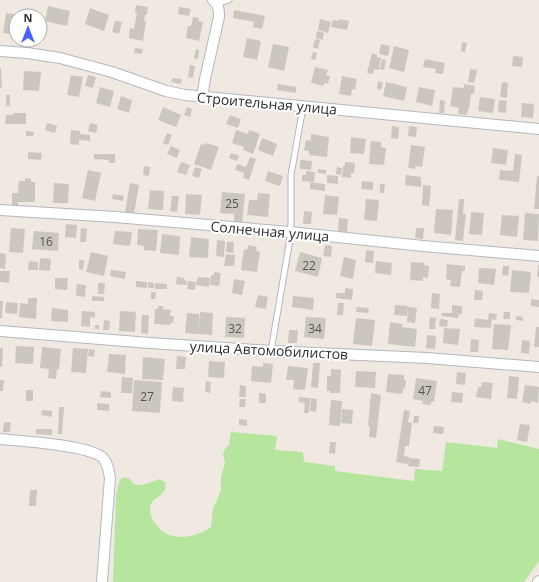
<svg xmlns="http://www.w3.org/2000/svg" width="539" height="582" viewBox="0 0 539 582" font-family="'Open Sans',sans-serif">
  <rect width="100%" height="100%" fill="#efe9e1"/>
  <path fill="#b6e59e" d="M231,432L277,436L275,450L303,452L304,462L335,466V471L414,481L415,469L442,471L446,442L497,448L498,439L539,449V561L524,582H113L116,495L118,485L121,479C127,476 131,478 133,484C145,487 149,482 160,479L165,482C165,484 166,487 165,489C162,498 149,498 150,510C150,515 153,521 156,524C158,526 160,530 162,531C176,542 199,536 211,527L213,508L218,498L221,490V477L225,463L223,455L225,449L229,445Z"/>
  <g fill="#cbc7bf">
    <path d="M136,5L148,7L147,15H145L144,21H146L143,41L129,38L130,28L134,29L137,13H135Z"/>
    <path d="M48,6L70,11L67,26L45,21Z"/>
    <path d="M179,7L191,9L189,16L178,14Z"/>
    <path d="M90,8L109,15L104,31L85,24Z"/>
    <path d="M234,10L265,16L262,29L253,27L254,22L233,18Z"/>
    <path d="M6,13L20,15V16H16V35L3,33Z"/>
    <path d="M193,17L199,18L198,21L203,22L199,41L186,38L188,26H191Z"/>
    <path d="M320,19L331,22L328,33L318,30Z"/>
    <path d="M339,19L349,21L347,30L331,27L333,20L339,21Z"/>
    <path d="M115,21L122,22L119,34L112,32Z"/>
    <path d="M317,31L324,33L323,40L316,38Z"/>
    <path d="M247,38L261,41L257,60L243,57Z"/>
    <path d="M315,39L320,40L318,49L313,47Z"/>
    <path d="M462,42L467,43L465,52L461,51Z"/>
    <path d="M273,44L289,47L284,71L268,67Z"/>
    <path d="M381,44L390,46L388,56L379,54Z"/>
    <path d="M394,46L409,50L404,72L389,68Z"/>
    <path d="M135,48L143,49L142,54L134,53Z"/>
    <path d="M196,49L199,50L198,59L194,58Z"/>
    <path d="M313,52L317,53L315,60L311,59Z"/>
    <path d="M372,53L377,55V57L381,58L379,70L374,69L373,74L367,73Z"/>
    <path d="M513,56L523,57L522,67L512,66Z"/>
    <path d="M382,59L386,60L384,70L380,69Z"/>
    <path d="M425,59L445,63L443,74L435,73L436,69L423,67Z"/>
    <path d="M190,65L195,66L193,78L188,77Z"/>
    <path d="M315,67L328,70L326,75L330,76L328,84L324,83V86L311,83Z"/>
    <path d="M0,68H1L2,87L0,88Z"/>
    <path d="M470,69L477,70L474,83L468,82Z"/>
    <path d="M24,71L41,72L39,91L23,90Z"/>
    <path d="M71,75L83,77L79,97L67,95Z"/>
    <path d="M88,75L96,77L93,88L85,86Z"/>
    <path d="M342,76L357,79L355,90L352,89L351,96L339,94Z"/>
    <path d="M172,78L182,79L181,84L171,82Z"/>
    <path d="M378,81L383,83L381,90L377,89Z"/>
    <path d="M386,82L407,87L404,101L383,96Z"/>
    <path d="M502,82L508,83L507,98L500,97Z"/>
    <path d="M278,84L296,87V93L277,90Z"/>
    <path d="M464,84L475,86L474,94H471L469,109H468L467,115L458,114L459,108L450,106L453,87L464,88Z"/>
    <path d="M100,87L114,91L110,107L96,103Z"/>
    <path d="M419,87L435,90L432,106L416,102Z"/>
    <rect x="6" y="95" width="4" height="11"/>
    <path d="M121,96L132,100L129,113L117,109Z"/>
    <path d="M480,97L495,99L493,113L478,111Z"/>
    <path d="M440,100L445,101L444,113H439Z"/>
    <path d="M499,100L507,101L506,113L498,112Z"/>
    <path d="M522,103L534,104L533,118L521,117Z"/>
    <path d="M163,107L181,115L176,127L158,120Z"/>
    <path d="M187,107L192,109L190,117L184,115Z"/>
    <path d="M13,113H26V124H5L6,115H13Z"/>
    <path d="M230,115L241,119L238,128L226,124Z"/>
    <path d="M47,123L57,126L55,133L45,130Z"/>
    <path d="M90,123L98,125L96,133L88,131Z"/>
    <path d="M392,126L399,127L398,139L391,138Z"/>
    <path d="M409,126L417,127L416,137L408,136Z"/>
    <path d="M71,130L80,131V134L90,135V141L79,140V145L70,144Z"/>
    <path d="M236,130L248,134L249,130L260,134L253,154L243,150L244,147L232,143Z"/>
    <path d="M26,131L34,132L33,136H26Z"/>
    <path d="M167,133L172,135L168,145L163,143Z"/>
    <path d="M311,134L329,137L327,157L309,155V151L304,150L306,140L311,141Z"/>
    <path d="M351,137L366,139L364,154L350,153Z"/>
    <path d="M262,138L277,144L273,156L258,150Z"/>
    <path d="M371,141L381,142V147L386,148L384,165L369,164Z"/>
    <path d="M206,143L219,147L211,170L194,164L201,144L205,145Z"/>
    <path d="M411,145L425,147L422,167L416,166L415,169L408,168Z"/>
    <path d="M171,146L180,150L177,158L167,154Z"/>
    <path d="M493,148L508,150L506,165L491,163Z"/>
    <path d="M28,152L42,153L41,160L28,159Z"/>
    <path d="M231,153L239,156L237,161L229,158Z"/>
    <path d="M94,154H115V163H109V160L94,159Z"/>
    <path d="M515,154L522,155L519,182L499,180L500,170L513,171Z"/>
    <path d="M250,157L256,159L249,180L243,178L244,173L235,170L237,164L246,167Z"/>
    <path d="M300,160L312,161L311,170L300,169Z"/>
    <path d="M181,162L190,165L186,175L177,172Z"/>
    <path d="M345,162L355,163L354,173H351V178L342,177L343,166H345Z"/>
    <path d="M144,166L150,167L149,176L143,175Z"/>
    <path d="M195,167L202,169L199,178L192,176Z"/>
    <path d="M337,167L342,168L341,175L336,174Z"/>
    <path d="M318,169L326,170V174L318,173Z"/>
    <path d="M88,170L101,173L95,201L82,198Z"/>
    <path d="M268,171L283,176L280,186L265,181Z"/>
    <path d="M306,171L315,172L314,182L302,181V175H306Z"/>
    <path d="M327,175L338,176V184L327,183Z"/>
    <path d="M406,175L421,177V187L405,185Z"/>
    <path d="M537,176H539V209H534Z"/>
    <path d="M25,178L31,179V182H35V202H18V206H12V193H18L19,181H25Z"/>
    <path d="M362,181L373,182V190L361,189Z"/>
    <path d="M310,182L325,184V191L310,189Z"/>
    <path d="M54,183L69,184L68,203H53Z"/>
    <path d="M130,183L139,185L134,214L125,212Z"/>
    <path d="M380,184H385L384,193H380Z"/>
    <path d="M423,185L431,186L429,206L422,205Z"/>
    <path d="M150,190L164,191L163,210L148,209Z"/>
    <path d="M222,192L245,194L242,223L234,222V214L220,213Z"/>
    <path d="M258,193L270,194L268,217L247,215L249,200H257Z"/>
    <path d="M113,194L124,196L123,201L112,199Z"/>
    <path d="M186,194L202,195L200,215L185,214Z"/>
    <path d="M325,195L339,197L337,215L323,214Z"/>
    <path d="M172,196H179L177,212L170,211Z"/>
    <path d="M366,199L379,200L377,221L364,220Z"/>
    <path d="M459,199H464L463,214H466L463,241L455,240Z"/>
    <path d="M436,209L453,210L451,235L434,233Z"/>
    <path d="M304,211L312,212L311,224H303Z"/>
    <path d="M471,212L484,213L482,235L469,234Z"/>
    <path d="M525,213L539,214L538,241L523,240Z"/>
    <path d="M502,215L519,216L517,237L500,235Z"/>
    <path d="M339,218L348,219L347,232L338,231Z"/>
    <path d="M66,224L77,225L76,238L65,237Z"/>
    <path d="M11,228L25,229L23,253L9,252Z"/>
    <path d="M81,228L87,229L86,242H80Z"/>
    <path d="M416,228H424L423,239L415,238Z"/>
    <path d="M138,229L158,230L156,251L144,250V246L137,245Z"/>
    <path d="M34,231L59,233L58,251L32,249Z"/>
    <path d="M115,231L132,232L130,246L113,244Z"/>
    <path d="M162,234L180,236L179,255L160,253Z"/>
    <path d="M191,237L209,239L208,258L189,257Z"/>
    <path d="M217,240L225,241L224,257L216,256Z"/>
    <path d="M227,242H234L233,253L226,252Z"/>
    <path d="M248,245L257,247L256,251L260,252L257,272L241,270L244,249L247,250Z"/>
    <path d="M325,245L332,246L331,257L323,256Z"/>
    <path d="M366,250L374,251L373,263L365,262Z"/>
    <path d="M91,252L108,256L104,276L86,272Z"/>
    <path d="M300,252L322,258L318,277L295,271Z"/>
    <path d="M0,253L6,254L5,269L0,268Z"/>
    <path d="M226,254L235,255L234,266H224Z"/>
    <path d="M344,257L356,260L353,279L340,276Z"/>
    <path d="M40,258L51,259L50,271L39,270Z"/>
    <path d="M79,260H84L83,270L79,269Z"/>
    <path d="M29,261L38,262V270H28Z"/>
    <path d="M376,261L392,263L391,275L375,273Z"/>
    <path d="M411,262L424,263V265L429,266L428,278L423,277V281L410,280Z"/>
    <path d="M447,264L465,266V271H462L460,287L450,286L451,280L446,279Z"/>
    <path d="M538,265H539V277H537Z"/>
    <path d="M503,266H509L508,276L502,275Z"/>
    <path d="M479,268L496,269L494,285L478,283Z"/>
    <path d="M111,270L126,272L125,279L110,276Z"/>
    <path d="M512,270L531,272L529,293L510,292Z"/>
    <path d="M0,271H10L9,283L0,282Z"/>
    <path d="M214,272L221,273L219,286L210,285L211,275H214Z"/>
    <path d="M177,277L184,278V280L187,281L186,285L176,284Z"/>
    <path d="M198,277L210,278L209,287L196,285Z"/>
    <path d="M55,278H68L67,290L55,289Z"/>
    <path d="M234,279L245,281L242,295L232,293Z"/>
    <path d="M136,281L147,282V288L136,287Z"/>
    <path d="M188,281L196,282L195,290L187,289Z"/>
    <path d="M148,282L154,283V288H148Z"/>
    <path d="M98,283H105L104,294H98Z"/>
    <path d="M155,283L167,284V289H155Z"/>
    <path d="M77,284L86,285L85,297L76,296Z"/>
    <path d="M345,288L353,289L352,300L336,298V293H345Z"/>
    <path d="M475,290L483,291L482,300H474Z"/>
    <path d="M151,292H156L155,299H151Z"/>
    <path d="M432,293L440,294L439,309L431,308Z"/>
    <path d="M258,295L268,297L266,309L255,307Z"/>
    <path d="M92,296L104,297V301H92Z"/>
    <path d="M293,296L314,298L313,310L292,307Z"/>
    <path d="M28,298H37L36,319L19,317L20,303L28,304Z"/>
    <path d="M531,299L539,300V307L531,306Z"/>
    <path d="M0,301H3L2,318H0Z"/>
    <path d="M6,302L18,303L17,314L5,313Z"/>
    <path d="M338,303H344L343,315H337Z"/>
    <path d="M395,305L408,306L407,316L394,315Z"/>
    <path d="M452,305L462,306V314H459L458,318L441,316L442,313H452Z"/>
    <path d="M158,306H163V309L171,310L170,316H174L173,323H170V325L154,324L155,309H158Z"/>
    <path d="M357,307L369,308L368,313L356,312Z"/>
    <path d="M408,307L417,308L415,323L407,322Z"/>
    <path d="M52,308L68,310V322L51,321Z"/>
    <path d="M82,311L95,312V318L90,317V327L81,326Z"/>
    <path d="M120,311L136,312L135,332L119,331Z"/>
    <path d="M200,312L213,313L212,335L185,333L187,313L199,314V327Z"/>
    <path d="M504,312H510V319H503Z"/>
    <path d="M489,313L497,314L496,320L492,319L491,328L474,327L475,318L488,320Z"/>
    <path d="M142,315H149L148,334L141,333Z"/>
    <path d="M516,316L523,317V321L516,320Z"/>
    <path d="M226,317L245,318L244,338L225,337Z"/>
    <path d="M306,317L326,318L324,339L304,337Z"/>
    <path d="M430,317L436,318L435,329H429Z"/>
    <path d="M356,318L375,320L372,346L353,344Z"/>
    <path d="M440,319L448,320L447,327L439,326Z"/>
    <path d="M104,320L110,321L109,330H103Z"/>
    <path d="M390,322L403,324L402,327L417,329L415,347L388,344Z"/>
    <path d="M494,324L511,325L508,350L492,349Z"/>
    <rect x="95" y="325" width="4" height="4"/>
    <path d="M536,327H539V347H534Z"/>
    <path d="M444,328L460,329L458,345L443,343Z"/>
    <path d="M289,330H298L297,343H288Z"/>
    <path d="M427,335L436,336L435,349L426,348Z"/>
    <path d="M471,339L479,340L478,352H470Z"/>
    <path d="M522,340L530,341L529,354L521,353Z"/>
    <path d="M16,346L34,347L33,364L15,363Z"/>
    <path d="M42,347L61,349L59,370L57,369L56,379L48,378L49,369L40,368Z"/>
    <path d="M0,348H3L2,367H0Z"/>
    <path d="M73,348L88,349L86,373L71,372Z"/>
    <path d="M89,349L95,350L94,357L88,356Z"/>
    <path d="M109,354L126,355L125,374L107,372Z"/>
    <path d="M177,356L186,357L185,369H176Z"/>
    <path d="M143,357L165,359L163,380L142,379Z"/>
    <path d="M209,361L225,362L224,378L208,377Z"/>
    <path d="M263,363L273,364L271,383L251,381L252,366L263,367Z"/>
    <path d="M313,363H320L318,388L311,387Z"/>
    <path d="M288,366L308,368L305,390L293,389L294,380H286Z"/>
    <path d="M331,369L341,370L340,393H330V391H327V376H331Z"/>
    <path d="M356,371L376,372L375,388L355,387Z"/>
    <path d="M457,372L466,373L465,385L456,384Z"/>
    <path d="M388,374L404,375V380H406L405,389L403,388L402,394L386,392Z"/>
    <path d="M509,376L519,377L517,399L507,398Z"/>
    <path d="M122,377L133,378L132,393H121Z"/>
    <path d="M416,378L437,381L434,402H431L430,405L422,404L423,401L413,399Z"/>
    <path d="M0,380H4L3,391H0Z"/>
    <path d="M134,380L162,382L160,413L132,411Z"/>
    <path d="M206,381L211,382L210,393L205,392Z"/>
    <path d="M482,382L493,383L491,399L476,397L478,387H481Z"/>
    <path d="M240,385L246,386V397H239Z"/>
    <path d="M525,385L539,387L538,403L531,401V404L522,402Z"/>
    <path d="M173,387L184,388L183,402L172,401Z"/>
    <rect x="26" y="390" width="7" height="11"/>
    <path d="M101,391L111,392V398L100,397Z"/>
    <path d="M452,392L463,393L462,403L451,402Z"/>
    <path d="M259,393L266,394V403H259Z"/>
    <path d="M371,393L381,395L376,438L369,437L370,426H368Z"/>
    <path d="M299,397L310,398L309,413H304L305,403L299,402Z"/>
    <path d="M311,398L317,399L316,412L310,411Z"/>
    <path d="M240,399H246L245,407H239Z"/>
    <path d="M331,400L342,401L340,426L329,425Z"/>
    <path d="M97,403L109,404V411L97,410Z"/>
    <path d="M59,407H64L62,434H58Z"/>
    <path d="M342,409L353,410L352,424L341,423Z"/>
    <path d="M42,410L52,411V417L41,415Z"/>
    <path d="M404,410L410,411L408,422L412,423L409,446H405L404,456L409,457L408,464L396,462Z"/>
    <path d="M414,416H419L418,423H413Z"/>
    <path d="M239,419L247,420V426L239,425Z"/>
    <path d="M4,422H11L10,432H3Z"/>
    <path d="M520,424L530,425L527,442L517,440Z"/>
    <path d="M434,426L444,427L443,434L433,433Z"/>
    <path d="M36,429H52V435L36,434Z"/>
    <path d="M330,442H336L335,454L329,453Z"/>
    <path d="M409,458L420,459L419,467L408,466Z"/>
    <path d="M30,490H37L36,506H29Z"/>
  </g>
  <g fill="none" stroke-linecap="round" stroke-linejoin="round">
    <g stroke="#b4b7c1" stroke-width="7">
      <g id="service">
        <path d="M217,4L229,0"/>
        <path d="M271,351L289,245L291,223V175L303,107"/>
      </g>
    </g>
    <g stroke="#b4b7c1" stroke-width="12">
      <g id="minor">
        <path d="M0,51L27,53L60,58L112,72L166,91L185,95L539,129"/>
        <path d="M202,97L205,79L219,17C219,10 219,5 213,0"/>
        <path d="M0,210L115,217L290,232L423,246L539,256"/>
        <path d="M0,331L150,343L271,351L427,358L539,367"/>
        <path d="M0,439C21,441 89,445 103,458C108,464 109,471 110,478L102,582"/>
        <path d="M538,582L539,581"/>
      </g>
    </g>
    <use href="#service" stroke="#fff" stroke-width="5"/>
    <use href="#minor" stroke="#fff" stroke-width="10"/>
  </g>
  <g text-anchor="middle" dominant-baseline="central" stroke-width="4" stroke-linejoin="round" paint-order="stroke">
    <g font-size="12" fill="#555452">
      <text x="232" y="203">25</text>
      <text x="46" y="241">16</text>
      <text x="309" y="265">22</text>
      <text x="235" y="328">32</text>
      <text x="315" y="328">34</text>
      <text x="425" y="390">47</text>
      <text x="147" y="396">27</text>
    </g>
    <g font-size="14" fill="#2e2e2e" stroke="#fff">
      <text transform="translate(267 103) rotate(5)">Строительная улица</text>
      <text transform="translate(270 231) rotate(5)">Солнечная улица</text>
      <text transform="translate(269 350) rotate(3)">улица Автомобилистов</text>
    </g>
  </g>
  <g transform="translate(28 28)"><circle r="19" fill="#ffffff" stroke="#ababab"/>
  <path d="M0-3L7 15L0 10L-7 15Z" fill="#4264fb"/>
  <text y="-6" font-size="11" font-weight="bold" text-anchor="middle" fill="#2e2e2e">N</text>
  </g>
</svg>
